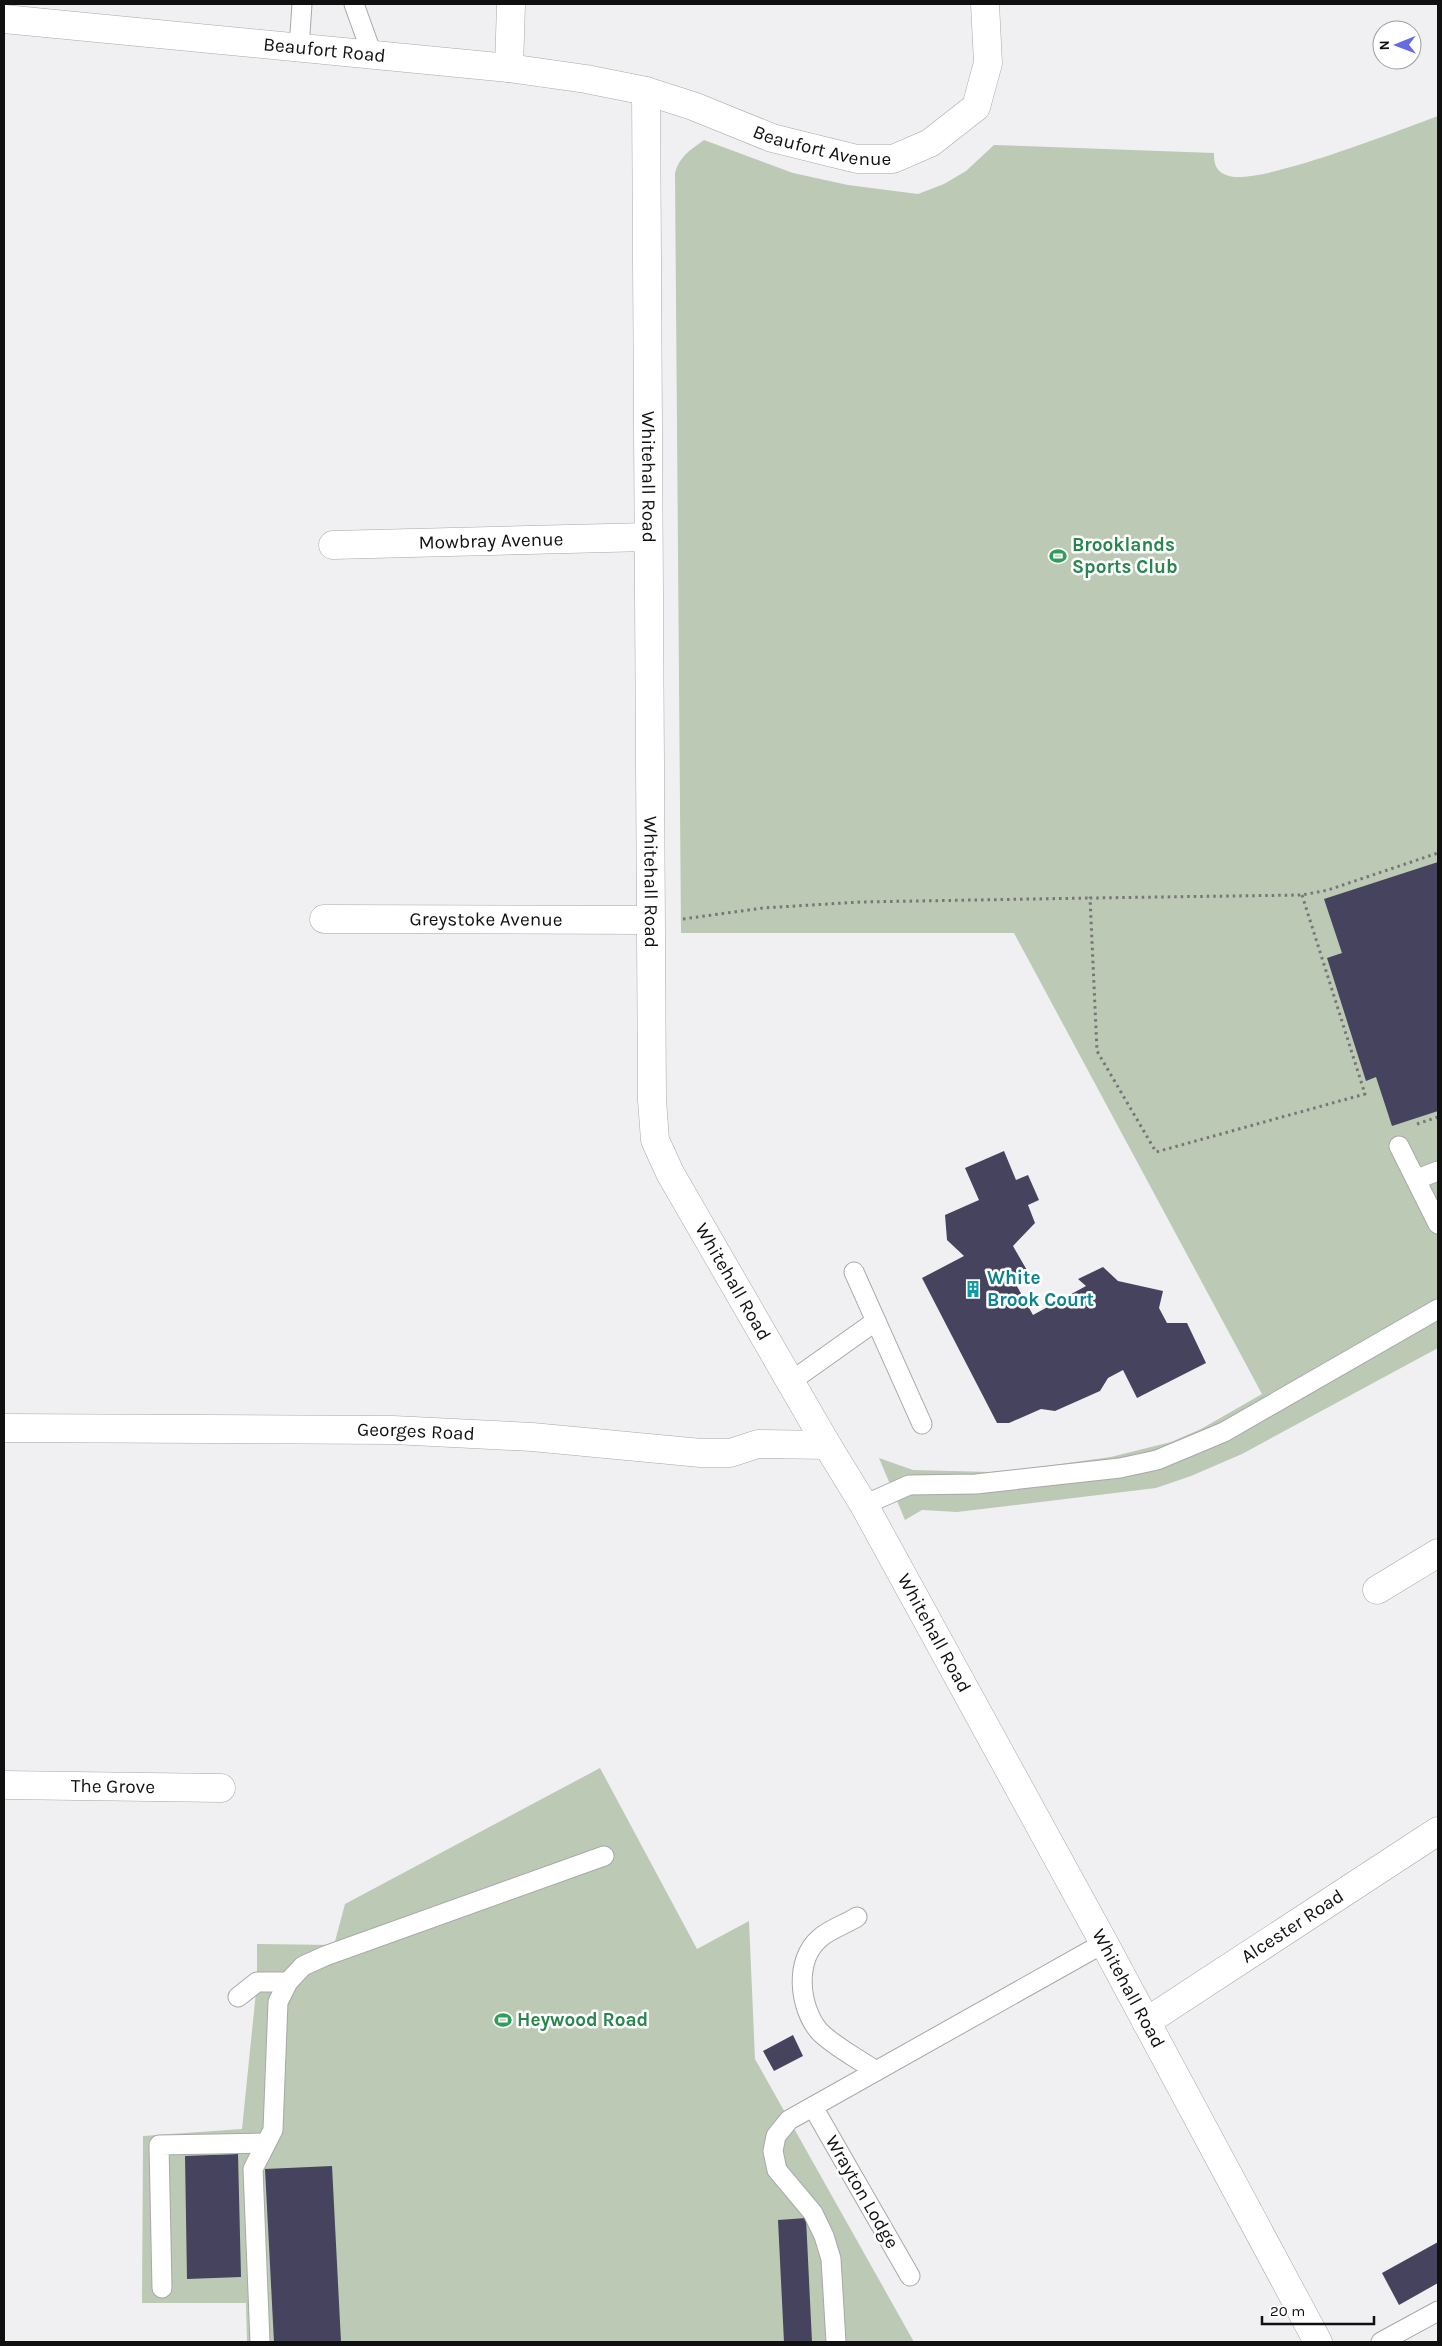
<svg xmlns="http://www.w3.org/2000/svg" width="1442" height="2346" viewBox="0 0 1442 2346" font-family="Karla,sans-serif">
  <rect width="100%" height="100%" fill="#f0f0f2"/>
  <g fill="#bcc9b4">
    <path d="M1438,116V1348L1242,1454L1191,1476L1156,1488L957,1512L922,1510L905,1520L879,1458L913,1470L990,1472L1039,1467L1111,1457L1171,1442L1201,1429L1262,1394L1014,933H681L675,173C679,157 690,150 704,140L793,173L848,185L918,194L944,184L966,171L994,145L1214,153C1214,165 1216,172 1229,176C1261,185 1400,130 1438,116Z"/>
    <path d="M600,1768L697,1949L749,1921L755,2059L914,2342H247L246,2303H142L143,2136L242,2129L257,1982V1944L334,1945L345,1904Z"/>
  </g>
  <g fill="#45435e">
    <path d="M1438,862V1111L1392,1126L1376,1077L1366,1081L1327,958L1342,953L1324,899Z"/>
    <path d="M1004,1151L1016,1180L1028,1175L1039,1200L1028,1205L1035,1223L1013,1246L1028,1272L1013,1279L1033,1315L1086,1286L1078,1279L1103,1267L1118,1281L1163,1291L1159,1308L1167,1323H1187L1206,1363L1137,1398L1123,1370L1108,1378L1100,1391L1055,1411L1041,1409L1009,1423H997L922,1278L964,1256L947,1240L945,1215L979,1200L965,1168Z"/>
    <path d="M793,2035L803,2056L774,2071L763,2051Z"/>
    <path d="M238,2154L241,2277L187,2279L185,2156Z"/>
    <path d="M332,2166L341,2342H274L265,2169Z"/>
    <path d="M806,2218L812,2342H784L778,2220Z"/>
    <path d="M1438,2242V2283L1399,2305L1382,2273Z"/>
  </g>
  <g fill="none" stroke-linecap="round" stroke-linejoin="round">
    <g stroke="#a8a8a9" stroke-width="21">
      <g id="lane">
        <path d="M354,4L373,57"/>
        <path d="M299,48L302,4"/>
        <path d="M1399,1146L1438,1224"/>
        <path d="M1417,1179L1438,1171"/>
        <path d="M854,1272L922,1424"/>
        <path d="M790,1382L876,1321"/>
        <path d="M864,1505L909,1485L976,1484L1120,1468L1157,1460L1224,1432L1438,1309"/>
        <path d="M857,1917C846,1924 830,1929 820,1938C794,1960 799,2007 819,2031C832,2045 860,2060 876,2071"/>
        <path d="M238,1997L257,1982H288"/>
        <path d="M813,2107L910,2276"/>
        <path d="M162,2288L159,2145L266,2143"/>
        <path d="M260,2342L253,2169L273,2130L278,2002L288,1982L303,1966L325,1956L604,1856"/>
        <path d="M836,2342L831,2259L824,2236L813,2213L777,2170L773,2151L776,2136L789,2120L1104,1943"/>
        <path d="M1381,2342L1438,2311"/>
      </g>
    </g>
    <g stroke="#a8a8a9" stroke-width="29">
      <g id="street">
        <path id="s1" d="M4,19L509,68L586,79L646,91L693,106L772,138L857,159H893L930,143L976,107L988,63L985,4"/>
        <path d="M509,68L511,4"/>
        <path id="s2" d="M646,91L652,1100L655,1140L670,1173L827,1445L864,1505L1104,1943L1318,2342"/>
        <path id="s3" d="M333,545L648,537"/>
        <path id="s4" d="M324,919L650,920"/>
        <path id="s5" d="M4,1428L393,1430L532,1437L701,1453H730L758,1444L827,1445"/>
        <path d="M1377,1590L1438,1553"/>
        <path id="s6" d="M4,1785L221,1788"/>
        <path id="s7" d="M1146,2022L1438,1831"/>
      </g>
    </g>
    <g stroke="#767678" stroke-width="3" stroke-dasharray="2.5 4" stroke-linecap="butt">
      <path d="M1302,895L1365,1094L1156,1152L1097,1051L1090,898L1302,895L1328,890L1438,853"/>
      <path d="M683,919L763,908L860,902L1090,898"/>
      <path d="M1417,1124L1438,1117"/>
    </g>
    <use href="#lane" stroke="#fff" stroke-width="19"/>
    <use href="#street" stroke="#fff" stroke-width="28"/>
  </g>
  <defs>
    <g id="stadium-bare" transform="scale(1.35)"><path d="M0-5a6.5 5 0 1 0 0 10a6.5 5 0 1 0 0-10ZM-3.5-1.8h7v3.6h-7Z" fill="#2e9e5b" stroke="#fff" stroke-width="2.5" paint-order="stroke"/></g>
    <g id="building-bare" transform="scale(1.35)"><path d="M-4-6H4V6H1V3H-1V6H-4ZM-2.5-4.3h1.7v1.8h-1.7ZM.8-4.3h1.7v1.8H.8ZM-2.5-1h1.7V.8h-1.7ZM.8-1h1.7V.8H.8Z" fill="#0f9aa8" stroke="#fff" stroke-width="2.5" paint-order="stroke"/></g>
  </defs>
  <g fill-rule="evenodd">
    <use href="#stadium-bare" x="1058" y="556"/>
    <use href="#building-bare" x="973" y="1289"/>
    <use href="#stadium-bare" x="503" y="2020"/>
  </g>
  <g text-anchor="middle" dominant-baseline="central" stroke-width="5" stroke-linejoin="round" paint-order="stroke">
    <g font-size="19" fill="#101011" stroke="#fff">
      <text stroke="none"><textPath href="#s1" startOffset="322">Beaufort Road</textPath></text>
      <text stroke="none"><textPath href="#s1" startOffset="832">Beaufort Avenue</textPath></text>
      <text stroke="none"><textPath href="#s2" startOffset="386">Whitehall Road</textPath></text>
      <text stroke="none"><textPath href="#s3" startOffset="158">Mowbray Avenue</textPath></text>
      <text stroke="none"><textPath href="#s2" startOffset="791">Whitehall Road</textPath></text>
      <text stroke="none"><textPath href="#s4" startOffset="162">Greystoke Avenue</textPath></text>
      <text stroke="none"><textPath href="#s2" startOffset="1211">Whitehall Road</textPath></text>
      <text stroke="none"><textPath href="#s5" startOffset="412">Georges Road</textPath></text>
      <text stroke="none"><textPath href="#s2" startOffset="1616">Whitehall Road</textPath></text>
      <text stroke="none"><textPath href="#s6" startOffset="109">The Grove</textPath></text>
      <text stroke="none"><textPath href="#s7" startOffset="175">Alcester Road</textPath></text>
      <text stroke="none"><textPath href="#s2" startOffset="2021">Whitehall Road</textPath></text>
      <text transform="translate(862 2192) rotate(60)">Wrayton Lodge</text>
    </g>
    <g font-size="19" font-weight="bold" fill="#27864d" stroke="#fff" text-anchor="start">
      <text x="1072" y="545">Brooklands<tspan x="1072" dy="22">Sports Club</tspan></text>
      <text x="517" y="2020">Heywood Road</text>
    </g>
    <g font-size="19" font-weight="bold" fill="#0d838f" stroke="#fff" text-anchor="start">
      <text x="987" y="1278">White<tspan x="987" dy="22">Brook Court</tspan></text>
    </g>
  </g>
  <rect width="1442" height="2346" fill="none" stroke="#101011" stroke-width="10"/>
  <g transform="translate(1397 45) rotate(269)"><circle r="24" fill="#ffffff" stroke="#9f9fa0"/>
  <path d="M0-4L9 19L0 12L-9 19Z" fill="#666ae3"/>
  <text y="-8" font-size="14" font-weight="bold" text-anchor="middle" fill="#101011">N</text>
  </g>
  <path d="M1262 2316v8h112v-8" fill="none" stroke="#101011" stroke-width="2.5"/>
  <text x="1270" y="2316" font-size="15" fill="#101011" stroke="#ffffff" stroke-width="4" paint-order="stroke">20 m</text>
</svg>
